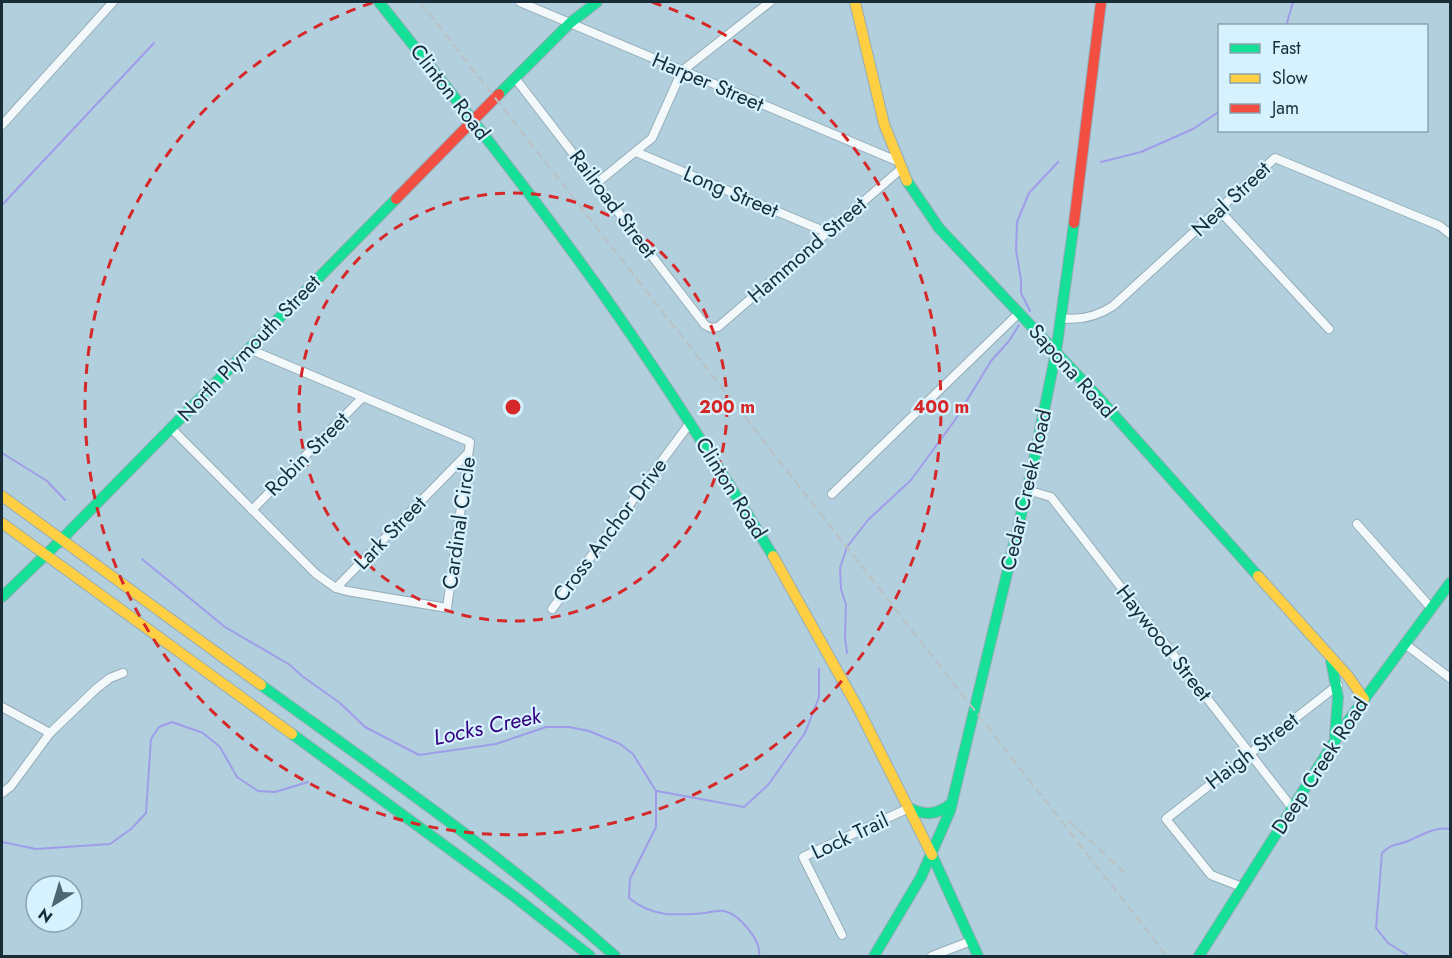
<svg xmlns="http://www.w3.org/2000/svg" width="1452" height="958" viewBox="0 0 1452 958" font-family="Jost,sans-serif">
  <rect width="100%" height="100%" fill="#b1cfdd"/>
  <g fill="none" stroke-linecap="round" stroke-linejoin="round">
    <g stroke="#9f9de9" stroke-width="2">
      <path d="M1286,26L1293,2"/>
      <path d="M1101,162L1141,152L1193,129L1220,111"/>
      <path d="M2,205L154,43"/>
      <path d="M1030,311L1021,293V280L1016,250L1017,222L1029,193L1058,162"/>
      <path d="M2,453L47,481L65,500"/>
      <path d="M142,559L225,627L290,665L302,676L340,703L365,727L419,755L496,744L546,727H569L589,731L620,744L633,754L656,791V827L630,879L629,898C654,918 675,915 705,913C711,912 719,910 724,911C739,914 762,941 759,956"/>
      <path d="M847,653L845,638L846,605L841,589L840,568L847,547L868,520L911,480L955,420L991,361L1009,341L1019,325"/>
      <path d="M657,791L744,807L768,785L805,733L819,697V669"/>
      <path d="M2,842L36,849L110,844L131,829L146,813L151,739L159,727L172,722L203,733L220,747L237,777L258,791L275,792L308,782"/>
      <path d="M1409,956L1388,943L1376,928L1382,853C1394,842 1396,846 1408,841C1422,835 1436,826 1450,829"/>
    </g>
    <g stroke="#95adb8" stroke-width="10">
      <g id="street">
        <path d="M520,2L897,161"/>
        <path d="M515,78L705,325L711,328L718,327L901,169"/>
        <path d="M2,125L113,2"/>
        <path d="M636,152L826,232"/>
        <path d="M597,183L652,138L682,71L770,2"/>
        <path d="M1219,210L1329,329"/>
        <path d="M1060,318C1080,321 1096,317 1113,306L1275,158L1440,226L1450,234"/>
        <path d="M171,428L316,574L336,588L347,591L447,608L470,442L249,349"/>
        <path d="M1027,490L1051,497L1293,809"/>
        <path d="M832,494L1019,313"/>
        <path d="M252,510L362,398"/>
        <path d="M1357,524L1432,609"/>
        <path d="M336,588L468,453"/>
        <path d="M552,609L690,423"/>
        <path d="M1405,644L1450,678"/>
        <path d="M2,707L50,733"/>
        <path d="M2,793L11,786L50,733L97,688L110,678L123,673"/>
        <path d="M1242,887L1211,875L1166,819L1338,685"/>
        <path d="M842,935L803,857L909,808"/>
        <path d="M932,956L971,941"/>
      </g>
    </g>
    <g stroke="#95adb8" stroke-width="12">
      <g id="fast">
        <path d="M379,2C455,98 532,194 603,294C663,379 719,467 773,556"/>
        <path d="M499,94L570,23L597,2"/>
        <path d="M907,181L939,228L1098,397L1258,576"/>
        <path d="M2,597L61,540L396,199"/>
        <path d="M1331,660L1338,697L1335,736"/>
        <path d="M261,685C381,772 504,857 615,956"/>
        <path d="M292,734L515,897L590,956"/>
        <path d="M909,808C926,816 937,815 952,803"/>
        <path d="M932,855L978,956"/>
        <path d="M874,956L921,877L950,811L1033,465L1056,352L1074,223"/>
        <path d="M1199,956L1343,728L1450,583"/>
      </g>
    </g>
    <g stroke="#95adb8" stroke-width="12">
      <g id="slow">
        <path d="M855,2L884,124L907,181"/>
        <path d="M2,496L261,685"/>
        <path d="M2,523L292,734"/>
        <path d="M773,556L859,710L932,855"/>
        <path d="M1258,576L1348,676L1364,699"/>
      </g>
    </g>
    <g stroke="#95adb8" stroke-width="12">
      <g id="jam">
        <path d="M396,199L499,94"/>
        <path d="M1074,223L1101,2"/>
      </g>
    </g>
    <use href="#street" stroke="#f3f8fa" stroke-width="8"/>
    <use href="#fast" stroke="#16e098" stroke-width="10"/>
    <use href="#slow" stroke="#ffcf43" stroke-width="10"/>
    <use href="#jam" stroke="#f24e42" stroke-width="10"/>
    <g stroke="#b8c1c4" stroke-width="2" stroke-dasharray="9 4.5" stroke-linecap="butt">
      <path d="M420,2L1167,956"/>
      <path d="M1069,821L1126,874"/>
    </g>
  </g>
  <g fill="none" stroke="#d62828" stroke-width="3" stroke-dasharray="10 8">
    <circle cx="513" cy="407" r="214"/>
    <path d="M652 2A428 428 0 1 1 374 2"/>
  </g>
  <g text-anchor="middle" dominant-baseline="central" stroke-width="4.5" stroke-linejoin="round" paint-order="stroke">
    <g font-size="21" fill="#172d37" stroke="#d7f2ff">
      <text transform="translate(708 82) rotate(23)">Harper Street</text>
      <text transform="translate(450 92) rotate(52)">Clinton Road</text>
      <text transform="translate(731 192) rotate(23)">Long Street</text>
      <text transform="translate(1231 199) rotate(-43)">Neal Street</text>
      <text transform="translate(613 204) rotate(53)">Railroad Street</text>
      <text transform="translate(807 250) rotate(-41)">Hammond Street</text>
      <text transform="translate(249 348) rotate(-46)">North Plymouth Street</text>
      <text transform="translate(1072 371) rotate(48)">Sapona Road</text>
      <text transform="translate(307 454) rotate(-45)">Robin Street</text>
      <text transform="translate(731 488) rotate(58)">Clinton Road</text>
      <text transform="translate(1026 490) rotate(-77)">Cedar Creek Road</text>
      <text transform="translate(459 523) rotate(-82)">Cardinal Circle</text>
      <text transform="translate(610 530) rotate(-53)">Cross Anchor Drive</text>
      <text transform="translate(390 533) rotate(-46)">Lark Street</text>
      <text transform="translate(1164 643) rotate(52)">Haywood Street</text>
      <text transform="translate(1252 751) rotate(-38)">Haigh Street</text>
      <text transform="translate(1320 766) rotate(-57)">Deep Creek Road</text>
      <text transform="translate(850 836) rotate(-25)">Lock Trail</text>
    </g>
    <g font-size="22" font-style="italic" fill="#340080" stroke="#d7f2ff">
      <text transform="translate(487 726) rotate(-12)">Locks Creek</text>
    </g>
  </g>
  <circle cx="513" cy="407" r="9" fill="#d62828" stroke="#d7f2ff" stroke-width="3"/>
  <g font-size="18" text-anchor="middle" font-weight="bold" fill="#d62828" stroke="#d7f2ff" stroke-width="4.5" stroke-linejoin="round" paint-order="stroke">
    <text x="727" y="413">200 m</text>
    <text x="941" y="413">400 m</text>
  </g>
  <rect width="1452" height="958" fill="none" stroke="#172d37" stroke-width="6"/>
  <rect x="1218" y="24" width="210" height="108" fill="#d7f2ff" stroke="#8aa3af" stroke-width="1.5"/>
  <rect x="1230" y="44" width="30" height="9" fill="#16e098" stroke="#8aa3af" stroke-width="1.5"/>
  <text x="1272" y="54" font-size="18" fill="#172d37">Fast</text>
  <rect x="1230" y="74" width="30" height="9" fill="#ffcf43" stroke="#8aa3af" stroke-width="1.5"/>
  <text x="1272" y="84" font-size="18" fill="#172d37">Slow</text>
  <rect x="1230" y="104" width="30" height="9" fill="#f24e42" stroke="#8aa3af" stroke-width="1.5"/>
  <text x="1272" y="114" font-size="18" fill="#172d37">Jam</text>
  <g transform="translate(54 904) rotate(217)"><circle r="28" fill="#d7f2ff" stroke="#8aa3af" stroke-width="1.5"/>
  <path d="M0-4.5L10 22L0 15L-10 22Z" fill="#4d6671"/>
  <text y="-9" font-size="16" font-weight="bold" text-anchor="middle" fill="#172d37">N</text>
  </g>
</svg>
